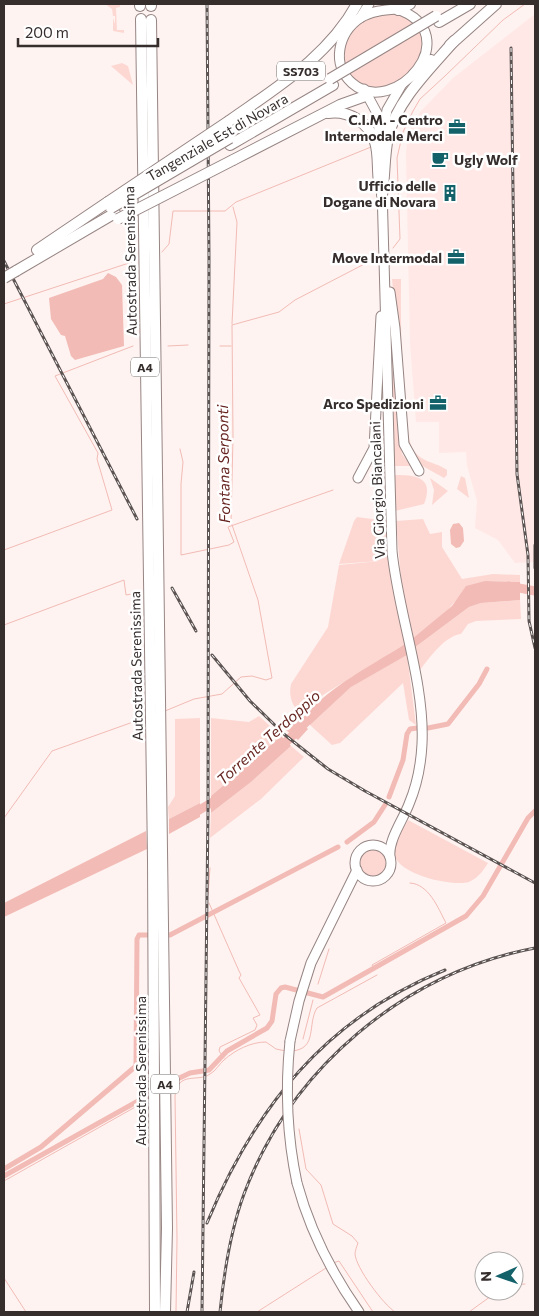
<svg xmlns="http://www.w3.org/2000/svg" width="539" height="1316" viewBox="0 0 539 1316" font-family="Commissioner,sans-serif">
  <rect width="100%" height="100%" fill="#fef3f1"/>
  <path fill="#ffe8e5" d="M535,14V562L515,563L498,540L475,528L477,501L467,466L466,452L439,453V422H416L410,343L406,153L408,132L421,111L453,78Z"/>
  <g fill="#fdd8d3">
    <path d="M105,4H120V7L116,8L117,30H124V33L113,31V18L115,24V16H113L112,9Z"/>
    <path d="M391,13C461,25 397,115 354,80C334,64 343,33 362,21C371,15 381,15 391,13Z"/>
    <path d="M122,63L128,66L133,85L111,66Z"/>
    <path d="M392,279H401C401,309 400,432 414,451C423,463 436,462 447,470V475L444,478L419,464L407,446Z"/>
    <path d="M392,337L399,441L402,454L411,466H394Z"/>
    <path d="M394,475C414,475 435,476 424,504L395,511Z"/>
    <path d="M461,476L465,478L469,498L457,489Z"/>
    <path d="M430,478L448,491L432,505L434,490Z"/>
    <path d="M357,517L387,521L392,578L405,644L323,695L303,717C293,708 288,697 291,684L328,627L339,565L380,561L339,564L354,521Z"/>
    <path d="M423,519L430,534L442,532V547L462,579L493,574L520,575V582L485,581L459,597L444,614L412,639L402,592L396,521Z"/>
    <path d="M520,600L521,619L476,621L468,624L461,634C445,636 430,657 420,670L418,668L414,648L469,607L481,603Z"/>
    <path d="M407,655L416,725L409,720L403,683L340,743L332,745L310,725L352,686Z"/>
    <path d="M259,716L281,736L211,796V718L249,722Z"/>
    <path d="M200,718V803L169,819L168,807L175,796V719Z"/>
    <path d="M291,746L304,757L261,799L210,838L211,813L251,782Z"/>
    <path d="M408,820L488,863C483,871 478,878 469,882C452,887 394,874 394,852C393,841 403,829 408,820Z"/>
    <circle cx="372" cy="863" r="14"/>
  </g>
  <g fill="#f2bbb5">
    <path d="M108,273L116,277L122,285L124,346L75,360L71,356L65,336L61,335L51,319L49,298L103,279Z"/>
    <path d="M459,523L463,528L464,541L460,547L456,548L451,544L450,530L453,524Z"/>
    <path d="M485,581L520,582V600L481,603L469,607L414,648L412,639L452,606L466,586Z"/>
    <path d="M405,644L407,655L351,687L310,725L303,717C334,684 367,668 405,644Z"/>
    <path d="M297,718L308,729L298,740L286,730Z"/>
    <path d="M281,736L291,746L251,782L211,813V796Z"/>
    <path d="M200,803V817L169,834V819Z"/>
    <path d="M146,831L147,849L4,917V903Z"/>
  </g>
  <g fill="none" stroke-linecap="round" stroke-linejoin="round">
    <g stroke="#f2bbb5" stroke-width="1">
      <path d="M393,137L403,133"/>
      <path d="M393,248L400,239L397,158L403,132L413,111L420,99L445,76L503,20L525,4"/>
      <path d="M162,252L169,244L173,211H225L236,202L371,147"/>
      <path d="M4,304L132,262"/>
      <path d="M232,324L237,222L233,207"/>
      <path d="M168,346L188,345"/>
      <path d="M220,346H231"/>
      <path d="M180,449L183,462L181,484V555L229,545L234,542L228,527L333,490"/>
      <path d="M4,550L112,510L97,459L98,453L55,376L133,346"/>
      <path d="M4,625L124,580L126,595L132,594"/>
      <path d="M165,711L194,699L222,694L241,677L252,676L266,680L272,678L258,600L231,522L233,438L232,325L279,312L295,300L376,258"/>
      <path d="M4,818L52,751L147,717"/>
      <path d="M208,895L210,868"/>
      <path d="M209,903L239,971L241,975L239,978L260,1015L253,1018L257,1025L255,1030L220,1047L219,1051L224,1058"/>
      <path d="M373,967L372,965L446,923C438,908 429,884 410,883"/>
      <path d="M318,984L329,949"/>
      <path d="M303,1039L313,1000"/>
      <path d="M292,1051C318,1049 307,1024 317,1008L377,975"/>
      <path d="M299,1129L306,1169L321,1185L333,1224L352,1236L358,1243C357,1246 355,1251 355,1254C356,1268 383,1304 395,1312"/>
      <path d="M4,1181L146,1101"/>
      <path d="M333,1263L339,1261L373,1312"/>
      <path d="M4,1278L26,1312"/>
      <path d="M514,1285L525,1284"/>
      <path d="M176,1312L177,1239L175,1096C178,1070 198,1083 210,1074C216,1071 219,1064 224,1060C235,1050 251,1042 266,1042L276,1049L286,1051"/>
      <path d="M257,1312L326,1268"/>
      <path d="M469,1312L498,1291"/>
    </g>
    <g stroke="#f2bbb5" stroke-width="5">
      <path d="M428,728L448,724L479,684L487,669"/>
      <path d="M389,797L403,760L407,734L410,729L417,728"/>
      <path d="M347,842L374,822L385,805"/>
      <path d="M170,935L338,847"/>
      <path d="M171,1082L190,1073L209,1070L227,1051L267,1028L272,1021L276,994L281,988L285,987L323,997L466,916L483,896L528,818L535,811"/>
      <path d="M4,1169L41,1147L136,1066L137,939L139,935H147"/>
      <path d="M4,1176L147,1096"/>
    </g>
    <g stroke="#f2bbb5" stroke-width="9">
      <path d="M508,586L535,591"/>
      <path d="M279,749L314,714"/>
      <path d="M191,815L221,797"/>
    </g>
    <g stroke="#968583" stroke-width="11">
      <g id="primary">
        <path d="M397,9C469,34 394,120 352,83C331,65 338,33 360,18C371,11 384,10 397,9Z"/>
        <path d="M360,18L369,4"/>
        <path d="M364,89L378,115L380,150"/>
        <path d="M383,134L387,110L402,84"/>
        <path d="M382,188L392,551C398,613 425,682 422,744C421,764 417,785 409,804C403,820 388,840 390,857"/>
        <path d="M390,292L395,328L404,444L419,471"/>
        <path d="M358,478L374,448L381,316"/>
        <circle cx="373" cy="863" r="18"/>
        <path d="M290,1041L299,1001L311,963L357,870"/>
        <path d="M297,1183C310,1231 331,1272 359,1312"/>
      </g>
    </g>
    <g stroke="#968583" stroke-width="12">
      <g id="highway">
        <path d="M140,4V6"/>
        <path d="M151,4V6"/>
        <path d="M398,10L410,4"/>
        <path d="M141,19L153,859L155,1312"/>
        <path d="M151,20L167,1228L165,1312"/>
        <path d="M439,22L470,4"/>
        <path d="M450,45L496,4"/>
        <path d="M414,74L431,60"/>
        <path d="M328,113C348,110 369,122 375,142C379,154 377,169 379,182"/>
        <path d="M229,121C277,87 328,57 357,4"/>
        <path d="M230,145L333,85"/>
        <path d="M233,160L340,105L368,95"/>
        <path d="M382,195C385,175 384,156 388,137C397,100 430,69 454,41"/>
        <path d="M37,250L108,202"/>
        <path d="M16,271L115,213"/>
      </g>
    </g>
    <use href="#primary" stroke="#fff" stroke-width="9"/>
    <use href="#highway" stroke="#fff" stroke-width="10"/>
    <g stroke="#5c5453" stroke-width="3">
      <g id="rail">
        <path d="M511,48L517,474L528,555L529,621L535,648"/>
        <path d="M4,261L137,519"/>
        <path d="M535,568V545"/>
        <path d="M172,588L196,631"/>
        <path d="M212,655L250,701L285,735L328,769L365,791L535,883"/>
        <path d="M207,1223C255,1107 326,1018 445,970"/>
        <path d="M187,1312L194,1272"/>
        <path d="M202,1312L208,811L209,260L207,4"/>
        <path d="M220,1312C224,1272 230,1232 244,1194C291,1068 404,973 535,948"/>
      </g>
    </g>
    <use href="#rail" stroke="#fff" stroke-width="1" stroke-dasharray="4" stroke-linecap="butt"/>
    <g stroke="#968583" stroke-width="11" stroke-linecap="butt">
      <path id="primary-bridge" d="M290,1041C285,1089 287,1136 297,1183"/>
    </g>
    <g stroke="#968583" stroke-width="12" stroke-linecap="butt">
      <g id="highway-bridge">
        <path d="M330,79L436,16"/>
        <path d="M108,202L229,121"/>
        <path d="M111,208L230,138"/>
        <path d="M118,219L233,160"/>
        <path d="M4,278L16,271"/>
      </g>
    </g>
    <use href="#primary-bridge" stroke="#fff" stroke-width="9"/>
    <use href="#highway-bridge" stroke="#fff" stroke-width="10"/>
  </g>
  <defs>
    <g id="office-bare" transform="scale(1.35)"><path d="M-6-3h4V-5.5h4V-3h4V5H-6ZM-1-4.5V-3h2v-1.5ZM-6 0V1H6V0Z" fill="#13626a" stroke="#fff" stroke-width="2.5" paint-order="stroke"/></g>
    <g id="cafe-bare" transform="scale(1.35)"><path d="M-5.5-4.5H6V0H3Q3 3.5 0 3.5H-2.5Q-5.5 3.5-5.5 0ZM3-3.2v2h1.7v-2ZM-6 4.5H4V6H-6Z" fill="#13626a" stroke="#fff" stroke-width="2.5" paint-order="stroke"/></g>
    <g id="building-bare" transform="scale(1.35)"><path d="M-4-6H4V6H1V3H-1V6H-4ZM-2.5-4.3h1.7v1.8h-1.7ZM.8-4.3h1.7v1.8H.8ZM-2.5-1h1.7V.8h-1.7ZM.8-1h1.7V.8H.8Z" fill="#13626a" stroke="#fff" stroke-width="2.5" paint-order="stroke"/></g>
  </defs>
  <g fill-rule="evenodd">
    <use href="#office-bare" x="457" y="127"/>
    <use href="#cafe-bare" x="440" y="159"/>
    <use href="#building-bare" x="450" y="193"/>
    <use href="#office-bare" x="456" y="257"/>
    <use href="#office-bare" x="438" y="403"/>
  </g>
  <g text-anchor="middle" dominant-baseline="central" stroke-width="5" stroke-linejoin="round" paint-order="stroke">
    <g fill="#fff" stroke="#726d6c" stroke-width="1">
      <rect x="277" y="61.5" width="48" height="19" rx="4"/>
      <rect x="131" y="357.5" width="28" height="19" rx="4"/>
      <rect x="151" y="1074.5" width="28" height="19" rx="4"/>
    </g>
    <g font-size="12" font-weight="bold" fill="#352e2d">
      <text x="301" y="71">SS703</text>
      <text x="145" y="367">A4</text>
      <text x="165" y="1084">A4</text>
    </g>
    <g font-size="14" font-weight="bold" fill="#352e2d" stroke="#fff" text-anchor="end">
      <text x="443" y="119">C.I.M. - Centro<tspan x="443" dy="16">Intermodale Merci</tspan></text>
      <text x="454" y="159" text-anchor="start">Ugly Wolf</text>
      <text x="436" y="185">Ufficio delle<tspan x="436" dy="16">Dogane di Novara</tspan></text>
      <text x="442" y="257">Move Intermodal</text>
      <text x="424" y="403">Arco Spedizioni</text>
    </g>
    <g font-size="14" fill="#352e2d" stroke="#fff">
      <text transform="translate(217 137) rotate(-30)">Tangenziale Est di Novara</text>
      <text transform="translate(130 261) rotate(-91)">Autostrada Serenissima</text>
      <text transform="translate(377 490) rotate(-92)">Via Giorgio Biancalani</text>
      <text transform="translate(136 666) rotate(-91)">Autostrada Serenissima</text>
      <text transform="translate(140 1071) rotate(-90)">Autostrada Serenissima</text>
    </g>
    <g font-size="15" font-style="italic" fill="#662521" stroke="#fff">
      <text transform="translate(223 464) rotate(-91)">Fontana Serponti</text>
      <text transform="translate(268 737) rotate(-42)">Torrente Terdoppio</text>
    </g>
  </g>
  <rect width="539" height="1316" fill="none" stroke="#352e2d" stroke-width="10"/>
  <g transform="translate(499 1276) rotate(268)"><circle r="24" fill="#ffffff" stroke="#aeabab"/>
  <path d="M0-4L9 19L0 12L-9 19Z" fill="#13626a"/>
  <text y="-8" font-size="14" font-weight="bold" text-anchor="middle" fill="#352e2d">N</text>
  </g>
  <path d="M18 38v8h140v-8" fill="none" stroke="#352e2d" stroke-width="2.5"/>
  <text x="25" y="38" font-size="15" fill="#352e2d" stroke="#ffffff" stroke-width="4" paint-order="stroke">200 m</text>
</svg>
